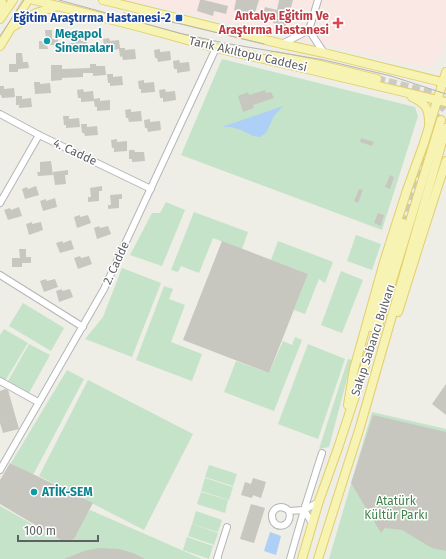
<svg xmlns="http://www.w3.org/2000/svg" width="446" height="559" viewBox="0 0 446 559" font-family="'Fira Sans',sans-serif">
  <rect width="100%" height="100%" fill="#eeede6"/>
  <path fill="#f9e8e4" d="M121,0H446V41L442,55L430,69L154,5Z"/>
  <g fill="#c5e3c9">
    <path d="M222,59L415,107L418,116L382,230L181,155Z"/>
    <path d="M166,202L185,210L162,266L130,255L152,213H160Z"/>
    <path d="M194,212L248,232L242,249L213,238L199,273L181,266L178,272L171,270Z"/>
    <path d="M356,235L381,244L372,270L347,261Z"/>
    <path d="M278,241L333,262L325,283L319,279L305,314L294,310L308,274L271,260Z"/>
    <path d="M122,268L161,283L132,357L85,339L103,317Z"/>
    <path d="M341,271L363,280L342,333L321,325Z"/>
    <path d="M164,286L173,289L169,299L185,305L171,342L202,354L192,381L136,360Z"/>
    <path d="M23,303L64,328L51,351L9,326Z"/>
    <path d="M4,329L28,343L5,381L0,378V335Z"/>
    <path d="M295,337L302,340L274,411L224,392L236,361L269,373L283,341L292,345Z"/>
    <path d="M29,344L50,355L29,393L8,381Z"/>
    <path d="M308,344L345,359L318,439L278,424Z"/>
    <path d="M348,359L352,360L329,447L319,449Z"/>
    <path d="M67,370L84,379L33,475L11,463Z"/>
    <path d="M88,380L193,434L144,530L39,476Z"/>
    <path d="M372,412L446,429V559H329Z"/>
    <path d="M209,465L237,474L233,486L205,477Z"/>
    <path d="M205,478L233,487L229,500L201,491Z"/>
    <path d="M201,492L228,500L225,513L197,504Z"/>
    <path d="M0,506L64,542L73,539L48,526L87,514L90,510L202,559H0Z"/>
    <path d="M196,511L222,520L218,532L192,524Z"/>
    <path d="M192,524L218,533L214,545L188,536Z"/>
    <path d="M187,537L213,546L209,559L183,550Z"/>
  </g>
  <g fill="#aecff6">
    <path d="M283,106L274,116L266,133L260,137L253,136L241,130L231,127H222Z"/>
    <path d="M270,532L281,536L276,555L264,551Z"/>
  </g>
  <g fill="#c7c7c0">
    <path d="M200,0H204L228,6L226,14L214,11L213,16L197,11Z"/>
    <path d="M236,0H259L254,16L234,10Z"/>
    <path d="M279,0H293L289,14H291L289,22L287,21L285,27L273,23V21L262,18L265,7L277,10Z"/>
    <path d="M45,30H52V39H58V45H47L48,49H39V41H46Z"/>
    <path d="M75,32H81V41H87V47H77V51H68V43H75Z"/>
    <path d="M109,38L110,41L119,40L120,48H125V50L135,49L136,59L123,60L122,56L120,57L119,49L107,51V47H104L103,39Z"/>
    <path d="M160,49V52L170,51L171,60L158,62L157,58H155L154,50Z"/>
    <path d="M16,53H22L23,62H28L29,68L18,69V72H9V64H16Z"/>
    <path d="M179,60L180,63L189,62L190,71L177,73V69H174L173,61Z"/>
    <path d="M90,64H96V66H105L106,75L93,76V73H83V77L62,78V80L51,81V65H62V69L90,68Z"/>
    <path d="M107,74H113V77L122,76L123,85L110,86V83H108Z"/>
    <path d="M144,80V83L154,82L155,92L141,93V89H139L138,81Z"/>
    <path d="M34,82H40V84L50,83L51,93L35,94Z"/>
    <path d="M0,86H4V89L14,88L15,97L2,98L1,95H0Z"/>
    <path d="M83,89L84,92L93,91L94,99L100,98V101L110,100V110L97,111V107H95L94,101L81,102V98H78L77,90Z"/>
    <path d="M165,89L166,92L175,91L176,100L163,102V98H160L159,90Z"/>
    <path d="M265,90L266,93L271,92L274,98L253,105L254,108L243,112L238,96L248,92L249,95Z"/>
    <path d="M16,96H22V99L31,98L32,107L19,108V105H16Z"/>
    <path d="M131,109V112L141,111L142,121L129,122L128,118H126L125,110Z"/>
    <path d="M63,116H69V119L79,118L80,127L66,128V125H64Z"/>
    <path d="M150,119V122L160,121L161,130L148,132L147,128H145L144,120Z"/>
    <path d="M81,124H87V127L97,126L98,135L85,136L84,133H82Z"/>
    <path d="M361,138L374,142L372,146L360,142Z"/>
    <path d="M117,139V142L127,141V151L114,152V148H112L111,140Z"/>
    <path d="M129,150H134L135,152H144L145,161L132,162V159H129Z"/>
    <path d="M51,161L53,175L38,176L37,172H40V162Z"/>
    <path d="M68,170V175H65L66,184L55,185L53,172Z"/>
    <path d="M390,175L394,177L390,189L385,187Z"/>
    <path d="M36,186L39,195L25,199L22,189L27,187L28,189Z"/>
    <path d="M102,186V191H99V201L88,202V197H91L90,188Z"/>
    <path d="M359,189L363,190L358,203L354,201Z"/>
    <path d="M122,194V199H119V208L108,209V205H111L110,195Z"/>
    <path d="M55,198L57,207L43,211L40,201L46,199V201Z"/>
    <path d="M19,207L22,216L8,220L4,210L10,208L11,210Z"/>
    <path d="M378,213L384,215L381,226L374,223Z"/>
    <path d="M80,215V217L88,215L91,223L77,228L74,217Z"/>
    <path d="M32,222V224L41,222L43,230L29,235L26,224Z"/>
    <path d="M99,226L100,228L108,226L111,234L97,239L94,228Z"/>
    <path d="M71,240L74,249L60,253L56,243L62,241L63,243Z"/>
    <path d="M222,241L308,274L269,373L183,340Z"/>
    <path d="M19,249H26V257H31V263H22V267H12V258H20Z"/>
    <path d="M80,256L81,258L89,256L92,264L78,269L74,258Z"/>
    <path d="M46,279L47,281L55,279L58,287L44,292L40,281Z"/>
    <path d="M62,289V291L70,289L73,297L59,302L56,291Z"/>
    <path d="M446,384V415L432,404Z"/>
    <path d="M5,389L8,390L19,429L3,433L0,423V391Z"/>
    <path d="M373,415L446,432V551L432,548L402,530L385,528L381,533L351,483Z"/>
    <path d="M10,463L93,503L74,539L64,542L0,504V480Z"/>
    <path d="M253,478L266,482L261,498L253,495L252,498L241,495L245,482L251,484Z"/>
    <path d="M251,504L265,508L254,543L240,539Z"/>
    <path d="M98,548L119,549L133,553L145,559H64L84,551Z"/>
  </g>
  <g fill="none" stroke-linecap="round" stroke-linejoin="round">
    <g stroke="#cacac6" stroke-width="8" stroke-dasharray="8 4" stroke-linecap="butt">
      <path d="M377,79L435,94L446,95"/>
      <path d="M434,120C436,112 440,108 446,103"/>
      <path d="M403,223L424,152"/>
    </g>
    <g stroke="#b3b5b9" stroke-width="8">
      <g id="minor">
        <path d="M318,0L309,30L324,53"/>
        <path d="M282,44L309,30"/>
        <path d="M0,114L39,135L151,189"/>
        <path d="M0,203L39,135"/>
        <path d="M0,275L83,327"/>
        <path d="M0,381L38,402"/>
        <path d="M0,470L104,289L216,48"/>
        <path d="M304,510L312,523"/>
        <path d="M289,511C294,528 271,532 272,514C275,506 283,505 289,511L304,510L319,502"/>
        <path d="M218,559H217L227,527"/>
        <path d="M290,559L304,510L322,453"/>
      </g>
    </g>
    <g stroke="#e3cf6a" stroke-width="10">
      <g id="major">
        <path d="M34,0L144,28L216,48L303,68L446,102"/>
        <path d="M103,0L282,44L324,53L446,83"/>
        <path d="M0,15L2,3L1,0"/>
        <path d="M0,19L13,0"/>
        <path d="M14,26L36,13L58,6"/>
        <path d="M0,46L28,0"/>
        <path d="M274,56L316,64L377,79"/>
        <path d="M412,97C425,103 429,108 429,122"/>
        <path d="M398,312L419,245L446,161"/>
        <path d="M371,327L403,223"/>
        <path d="M348,405L354,369L384,262L407,190L424,143L446,72"/>
        <path d="M302,559L319,501L338,448L380,320L441,120"/>
        <path d="M318,559L360,427L446,128"/>
      </g>
    </g>
    <use href="#minor" stroke="#fff" stroke-width="6"/>
    <use href="#major" stroke="#f7f3b3" stroke-width="8"/>
    <g stroke="#b4b4b5" stroke-width="1">
      <path d="M59,0L179,33L224,43L324,60L391,76L446,94"/>
      <path d="M124,13L181,24L264,44"/>
      <path d="M0,36L24,0"/>
    </g>
  </g>
  <rect fill="#1a4fb4" stroke="#fff" stroke-width="1.5" x="175" y="14" width="8" height="8" rx="2"/>
  <path fill="#e0444e" stroke="#fff" stroke-width="1.5" d="M336 17h4v4h4v4h-4v4h-4v-4h-4v-4h4z"/>
  <g fill="#0f9aa8" stroke="#fff" stroke-width="1.5">
    <circle cx="47" cy="41" r="4"/>
    <circle cx="34" cy="492" r="4"/>
  </g>
  <g text-anchor="middle" dominant-baseline="central" stroke-width="3" stroke-linejoin="round" paint-order="stroke">
    <g font-size="12" font-weight="bold" fill="#be3a42" stroke="#fff" text-anchor="end">
      <text x="329" y="16">Antalya Eğitim Ve<tspan x="329" dy="14">Araştırma Hastanesi</tspan></text>
    </g>
    <g font-size="12" font-weight="bold" fill="#164399" stroke="#fff" text-anchor="end">
      <text x="171" y="18">Eğitim Araştırma Hastanesi-2</text>
    </g>
    <g font-size="12" font-weight="bold" fill="#0d838f" stroke="#fff" text-anchor="start">
      <text x="55" y="34">Megapol<tspan x="55" dy="14">Sinemaları</tspan></text>
      <text x="42" y="492">ATİK-SEM</text>
    </g>
    <g font-size="12" fill="#5e6065" stroke="#fff">
      <text transform="translate(248 54) rotate(13)">Tarık Akıltopu Caddesi</text>
      <text transform="translate(75 152) rotate(25)">4. Cadde</text>
      <text transform="translate(116 263) rotate(-65)">2. Cadde</text>
      <text transform="translate(373 340) rotate(-72)">Sakıp Sabancı Bulvarı</text>
    </g>
    <g font-size="12" fill="#3f824a" stroke="#fff">
      <text x="396" y="501">Atatürk<tspan x="396" dy="14">Kültür Parkı</tspan></text>
    </g>
  </g>
  <path d="M18 535v6h80v-6" fill="none" stroke="#5e6065" stroke-width="2"/>
  <text x="24" y="535" font-size="12" fill="#5e6065" stroke="#ffffff" stroke-width="3" paint-order="stroke">100 m</text>
</svg>
